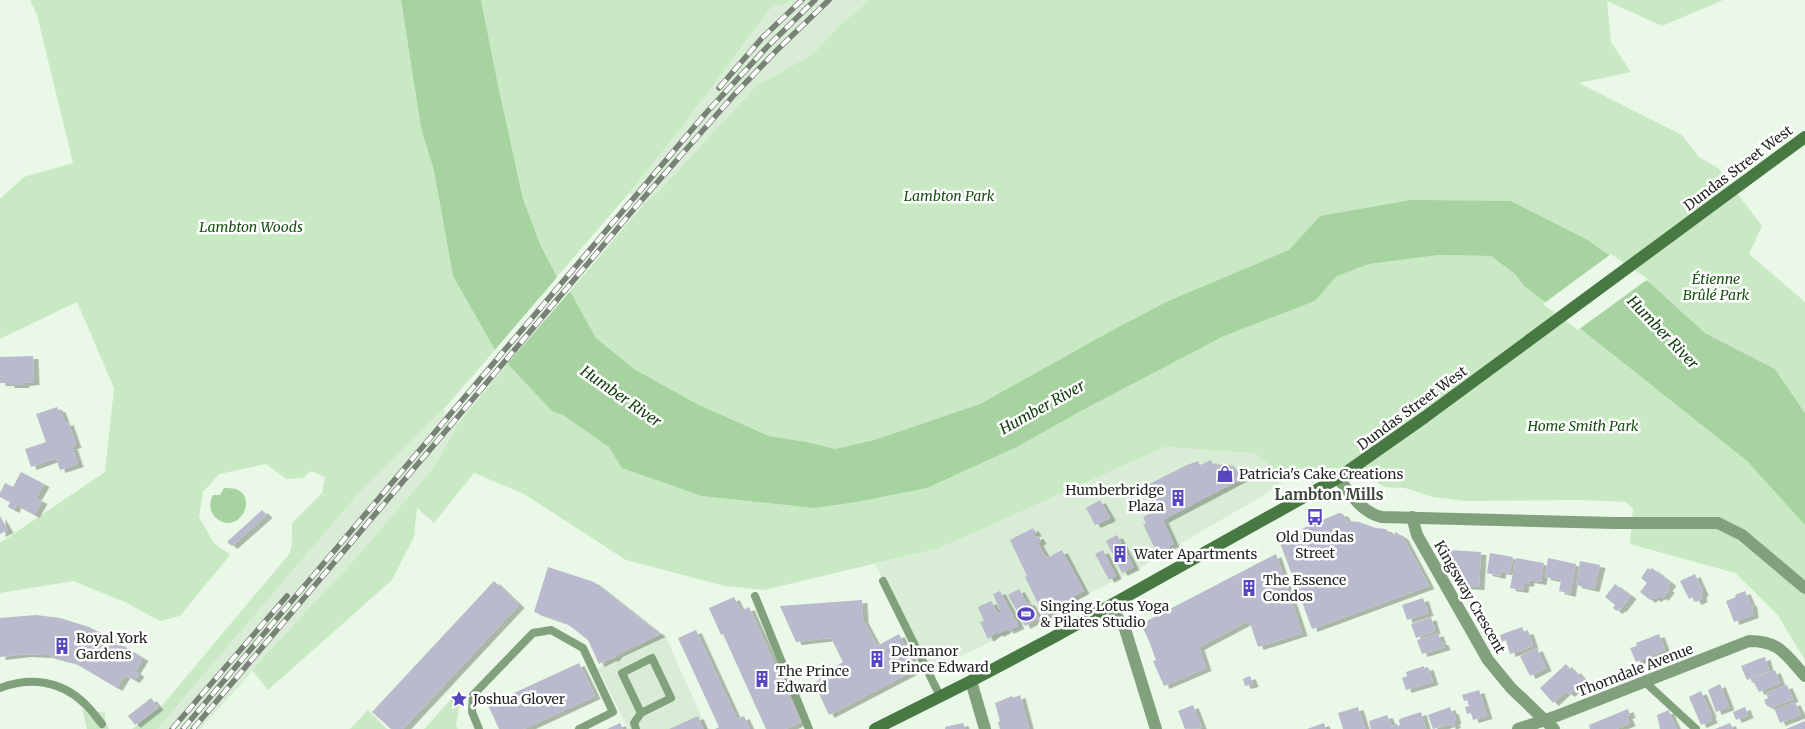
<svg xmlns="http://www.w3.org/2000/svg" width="1805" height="729" viewBox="0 0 1805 729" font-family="Merriweather,serif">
  <defs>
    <filter id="shadow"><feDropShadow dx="5.5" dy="3" stdDeviation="0" flood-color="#0004"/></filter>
  </defs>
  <rect width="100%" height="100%" fill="#e9f8e7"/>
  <g fill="#d9edd6">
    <path d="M790,0H870L839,26L813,54L756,86L660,190L643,205L629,193L681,128L773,5H784Z"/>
    <path d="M443,410L458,423L435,466L346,569L200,729H157L360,492Z"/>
    <path d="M1165,447L1314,456L1269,492L1134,571L929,672L875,564L940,548Z"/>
    <path d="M664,633L707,729H628L598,668Z"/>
  </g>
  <g fill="#c9e9c4">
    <path d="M30,0H401L421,128L434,171L453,276L495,350L443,410L360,492L157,729H132L161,707L290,553L292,542V523L322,493L325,477L311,471L303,478L286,479L266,464L219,474L203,492L199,517L214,543L230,555L180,616L160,621L125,602L73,581L0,593V543L105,472L114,388L77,302L0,339V199L24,177L73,163L37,15Z"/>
    <path d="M481,0H790L784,5H773L681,128L629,193L557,277L540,244L523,199L498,85Z"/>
    <path d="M870,0H1723L1662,26L1607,1L1611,42L1631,72L1579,83L1682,135L1699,157L1718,168L1762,226L1749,254L1805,302V413L1775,369L1705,333L1650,283L1586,239L1511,201L1320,216L1290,250L1166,302L1109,332L980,404L874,440L835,449L807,442L769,436L697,404L634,369L596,338L570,291L643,205L660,190L756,86L813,54L839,26Z"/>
    <path d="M1439,255L1491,256L1515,274L1524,286L1582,330L1747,461L1805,525V660L1777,614L1735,573L1630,544L1633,509L1626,502L1580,500L1466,501L1433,497L1405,488L1385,487L1359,472L1334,468L1273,469L1255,453L1165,447L940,548L764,590L725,586L626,560L524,494L474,473L434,523L417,508L414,537L392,580L268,690L252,670L346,569L435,466L458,423L508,363L552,410L563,415L610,447L622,468L816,508L857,502L927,488L1017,447L1081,411L1224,336L1315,301L1337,276L1369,264Z"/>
    <path d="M453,697L460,702L456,725L458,729H424Z"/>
    <path d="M82,709L105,713V722L109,729H87Z"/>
    <path d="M368,710L387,729H350Z"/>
  </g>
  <g fill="#a6d3a0">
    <path d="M401,0H481L498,85L523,199L540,244L557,277L570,291L596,338L634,369L697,404L769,436L807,442L835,449L874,440L980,404L1109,332L1166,302L1289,250L1320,216L1411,200L1511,201L1586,239L1650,283L1705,333L1775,369L1805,413V525L1747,461L1582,330L1524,286L1515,274L1491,256L1439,255L1369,264L1337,276L1315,301L1224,336L1081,411L1017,447L927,488L857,502L815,508L702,496L622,468L609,447L563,415L552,411L495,350L453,276L434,171L421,128Z"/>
    <path d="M224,488C227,488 233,488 236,489C260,499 236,538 215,517C209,510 209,503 213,495H220Z"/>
  </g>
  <g fill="#e9f8e7">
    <path d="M1611,254L1648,279L1578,330L1543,304Z"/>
    <path d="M559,275L572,289L506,365L493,352Z"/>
  </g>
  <g fill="#b9bace" filter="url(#shadow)">
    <path d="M33,356L34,382L24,383V385H9V383H0V357Z"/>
    <path d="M57,407L58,410L60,409L65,423L68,422L76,445L72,446L78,464L60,470L56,458L31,467L25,449L46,442L36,414Z"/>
    <path d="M1211,460L1213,464L1234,466L1241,479L1163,520L1174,544L1157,553L1143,524L1146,523L1143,517L1157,510L1145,486L1187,465L1198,461L1200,465Z"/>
    <path d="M21,472L44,484L36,498L42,501L34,515L16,505L14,510L8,507L10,502L0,497V493L5,483L13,487Z"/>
    <path d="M1100,500L1110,517L1109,519L1095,525L1086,508Z"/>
    <path d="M262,510L267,515L232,546L227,542Z"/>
    <path d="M1339,513L1343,514L1347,521L1359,522L1376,528L1386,529L1392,536L1396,532L1403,537L1429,586L1312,629L1280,543L1304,528Z"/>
    <path d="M0,516L8,530L0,534Z"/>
    <path d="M1033,528L1036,533L1033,535L1035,537L1038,536L1041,541L1038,543L1046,557L1048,556L1049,557L1062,550L1084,591L1069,599L1070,601L1044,616L1025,577L1027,576L1010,540Z"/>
    <path d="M1117,535L1134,567L1122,573L1106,541Z"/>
    <path d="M1103,550L1116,576L1109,580L1095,554Z"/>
    <path d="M1450,550L1481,552L1479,587L1460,586L1461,570H1458L1459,566H1450Z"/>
    <path d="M1490,553L1513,557L1510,573L1501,571L1500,576L1487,573Z"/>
    <path d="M1276,554L1302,633L1258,647L1251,626L1246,622L1199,647L1206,668L1164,686L1153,661L1156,660L1149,641L1141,624Z"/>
    <path d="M1516,558L1544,563L1541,582L1529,580L1528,584L1524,583L1523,590L1510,588Z"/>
    <path d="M1548,558L1576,564L1570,594L1559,591L1561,580L1545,577Z"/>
    <path d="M1580,561L1600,565L1594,589L1576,585Z"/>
    <path d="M548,567L594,582L660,634L617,654L613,659L611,658L599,664L588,640L566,623L534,612Z"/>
    <path d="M1648,568L1650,570L1652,568L1671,583L1667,588L1669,590L1663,598L1661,596L1655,599L1653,597L1650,600L1640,592L1647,583L1641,578Z"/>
    <path d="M1695,574L1703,592L1701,595L1702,599L1696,602L1693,597L1689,599L1680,581Z"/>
    <path d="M494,581L519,605L403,729H391L372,712Z"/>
    <path d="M1615,584L1631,596L1621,609L1620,608L1617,611L1613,608L1615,605L1605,597Z"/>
    <path d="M1019,589L1027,603L1029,602L1039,618L1025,626L1008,595Z"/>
    <path d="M1000,591L1019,626L1008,631L1007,628L1005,629L1006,630L998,634L997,632L988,639L980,622L984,621L978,607L991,601L998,613L1001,612L993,594Z"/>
    <path d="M1745,591L1750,603L1752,604L1753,615L1734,622L1726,601L1736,597L1735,595Z"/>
    <path d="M734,597L741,611L749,607L801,722L786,729H766L723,634L721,635L709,608Z"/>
    <path d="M1423,598L1428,613L1407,620L1402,605Z"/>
    <path d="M862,600L863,620L877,646L899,634L917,669L829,715L814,683L819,680L818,677L843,662L831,638L796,642L780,606Z"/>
    <path d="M36,615L60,618L89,627L112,639L143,658L135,671L139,674L134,680L125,675L117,688L73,662L47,655L26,654L0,657V618Z"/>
    <path d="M1431,617L1435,631L1416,638L1411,624Z"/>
    <path d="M1522,627L1524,632L1528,631L1533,646L1510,654L1506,640L1502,642L1500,635Z"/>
    <path d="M696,630L737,719L744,716L750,729H715L719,727L678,638Z"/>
    <path d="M1438,633L1441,642H1443L1445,647L1422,654L1417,640Z"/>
    <path d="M1659,634L1665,650L1636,662L1630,648L1637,646L1636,643Z"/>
    <path d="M1537,648L1546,668L1530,676L1520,656Z"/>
    <path d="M1764,657H1765L1769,671L1747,680L1741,666Z"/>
    <path d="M579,663L595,696L524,729H499L488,705Z"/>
    <path d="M1566,664L1573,672L1575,670L1586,683L1577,691L1575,689L1569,694L1566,691L1553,703L1540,688Z"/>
    <path d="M1424,666V668L1428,667L1433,682L1406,690L1402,678L1407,676L1406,672Z"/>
    <path d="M1775,670L1780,683L1759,692L1752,679Z"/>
    <path d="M1250,676L1253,684L1245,686L1243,679Z"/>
    <path d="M1720,684L1729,707L1716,712L1708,690Z"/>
    <path d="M1787,685L1793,699L1771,708L1766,705L1764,700L1768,698L1766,693Z"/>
    <path d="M1479,690L1487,716L1473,720L1471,713L1467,714L1465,707L1469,706L1467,700L1464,701L1462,695Z"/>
    <path d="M1701,691L1711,714L1710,715L1712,720L1701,725L1689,697Z"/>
    <path d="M1020,695L1029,729H1000L998,722L1000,721L995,703L1012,696L1013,698Z"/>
    <path d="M151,698L158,707L135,725L128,716Z"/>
    <path d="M1795,702L1801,715L1780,723L1775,710Z"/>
    <path d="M1193,705L1202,728L1185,729L1178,711Z"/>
    <path d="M1358,707L1365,729H1343L1338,713Z"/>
    <path d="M1450,707L1451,711H1453L1456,721H1454L1455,725L1450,727V724L1433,729L1428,715Z"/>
    <path d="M1745,707L1748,715L1736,720L1733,712Z"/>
    <path d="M1628,709L1630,715L1627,716L1630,723L1616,729H1590L1589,725Z"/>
    <path d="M1669,710L1671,717L1677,729H1660L1657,715Z"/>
    <path d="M1421,712L1426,729H1371L1369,721L1387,715L1392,726L1397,724L1398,726L1400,725L1399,720L1402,718Z"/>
    <path d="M698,716L704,729H669Z"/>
    <path d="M1805,721V729H1786Z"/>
    <path d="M620,723L623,729H607Z"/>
    <path d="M963,723L965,729H945V727Z"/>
    <path d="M1324,723L1326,729H1307Z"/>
    <path d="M1730,723L1733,729H1715Z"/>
  </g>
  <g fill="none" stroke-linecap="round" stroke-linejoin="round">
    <g stroke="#80a17c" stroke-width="8">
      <path d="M883,581L940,696"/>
      <path d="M755,596L809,729"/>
      <path d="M1645,682L1696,729"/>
      <path d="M0,688C30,677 60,680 84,703C91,709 96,717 102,724"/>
      <path d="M479,729L472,712L473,695L533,633L551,630L583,648L613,712L579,729"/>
      <path d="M636,729L634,723L641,713L671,698L652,658L622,673L641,713"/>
    </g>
    <g stroke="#80a17c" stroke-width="12">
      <path d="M1338,478C1350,493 1362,513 1382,517L1615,523H1718L1742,535L1805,588"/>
      <path d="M1412,517L1417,535L1488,660L1511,688L1554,729"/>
      <path d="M1110,606L1125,629L1156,729"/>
      <path d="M971,681L985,729"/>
      <path d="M1518,729L1554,717L1749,641C1780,641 1785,654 1805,676"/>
    </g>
    <path stroke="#487942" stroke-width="12" d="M875,729L971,681L1054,637L1338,478L1425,417L1805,137"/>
    <g stroke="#788276" stroke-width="5.5">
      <g id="rail">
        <path d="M719,88L762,38L802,0"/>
        <path d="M172,729L287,596"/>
        <path d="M183,729L706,113L769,45L815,0"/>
        <path d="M193,729L640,202L734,95L776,51L829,0"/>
      </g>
    </g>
    <use href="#rail" stroke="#fff" stroke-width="4" stroke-dasharray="11" stroke-linecap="butt"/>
  </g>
  <defs>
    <g id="shop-bare" transform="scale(1.35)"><path d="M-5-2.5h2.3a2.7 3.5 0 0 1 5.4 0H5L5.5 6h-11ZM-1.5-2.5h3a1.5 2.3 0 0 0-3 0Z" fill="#5647be" stroke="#fff" stroke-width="2.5" paint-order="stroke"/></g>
    <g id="building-bare" transform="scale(1.35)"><path d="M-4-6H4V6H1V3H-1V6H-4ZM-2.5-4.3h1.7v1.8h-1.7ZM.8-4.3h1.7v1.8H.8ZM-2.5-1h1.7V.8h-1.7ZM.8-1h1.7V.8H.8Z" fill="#5647be" stroke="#fff" stroke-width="2.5" paint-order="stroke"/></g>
    <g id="bus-bare" transform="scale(1.35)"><path d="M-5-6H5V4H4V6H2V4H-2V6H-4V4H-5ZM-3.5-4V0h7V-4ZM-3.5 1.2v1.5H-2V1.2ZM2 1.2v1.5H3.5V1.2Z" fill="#5647be" stroke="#fff" stroke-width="2.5" paint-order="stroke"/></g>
    <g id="stadium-bare" transform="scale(1.35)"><path d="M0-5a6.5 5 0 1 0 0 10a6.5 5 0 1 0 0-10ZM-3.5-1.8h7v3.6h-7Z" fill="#5647be" stroke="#fff" stroke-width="2.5" paint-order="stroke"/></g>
    <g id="sight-bare" transform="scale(1.35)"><path d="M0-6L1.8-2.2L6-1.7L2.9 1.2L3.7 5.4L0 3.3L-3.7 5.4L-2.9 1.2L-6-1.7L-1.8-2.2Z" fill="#5647be" stroke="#fff" stroke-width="2.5" paint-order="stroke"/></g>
  </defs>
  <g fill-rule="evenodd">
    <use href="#shop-bare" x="1225" y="474"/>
    <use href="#building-bare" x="1178" y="498"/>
    <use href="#bus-bare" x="1315" y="517"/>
    <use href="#building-bare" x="1120" y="554"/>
    <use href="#building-bare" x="1249" y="588"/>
    <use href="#stadium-bare" x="1026" y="614"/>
    <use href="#building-bare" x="62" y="646"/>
    <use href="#building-bare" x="877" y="659"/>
    <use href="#building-bare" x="762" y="679"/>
    <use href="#sight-bare" x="459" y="699"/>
  </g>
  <g text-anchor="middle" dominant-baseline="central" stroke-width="5" stroke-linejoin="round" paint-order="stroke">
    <g font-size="14" fill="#1f251e" stroke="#fff">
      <text transform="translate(1738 168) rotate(-37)">Dundas Street West</text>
      <text transform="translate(1412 408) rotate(-36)">Dundas Street West</text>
      <text transform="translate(1470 597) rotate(60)">Kingsway Crescent</text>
      <text transform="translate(1635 670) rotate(-21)">Thorndale Avenue</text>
    </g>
    <g font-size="14" font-style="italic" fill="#15510f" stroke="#fff">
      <text x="949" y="196">Lambton Park</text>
      <text x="251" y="227">Lambton Woods</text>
      <text x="1716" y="279">Étienne<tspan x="1716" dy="16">Brûlé Park</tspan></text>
      <text x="1583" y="426">Home Smith Park</text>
    </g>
    <g font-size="14" fill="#1f251e" stroke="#fff" text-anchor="start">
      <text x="1239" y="474">Patricia's Cake Creations</text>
      <text x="1164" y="490" text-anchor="end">Humberbridge<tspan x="1164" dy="16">Plaza</tspan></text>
      <text x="1315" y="537" text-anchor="middle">Old Dundas<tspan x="1315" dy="16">Street</tspan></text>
      <text x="1134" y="554">Water Apartments</text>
      <text x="1263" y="580">The Essence<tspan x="1263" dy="16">Condos</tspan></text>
      <text x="1040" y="606">Singing Lotus Yoga<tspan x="1040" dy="16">&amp; Pilates Studio</tspan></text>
      <text x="76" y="638">Royal York<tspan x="76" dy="16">Gardens</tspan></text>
      <text x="891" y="651">Delmanor<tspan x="891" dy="16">Prince Edward</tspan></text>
      <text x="776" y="671">The Prince<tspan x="776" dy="16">Edward</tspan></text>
      <text x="473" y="699">Joshua Glover</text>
    </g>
    <g font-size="15" font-style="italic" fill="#0e3c0a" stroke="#fff">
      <text transform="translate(1663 332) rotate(46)">Humber River</text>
      <text transform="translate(621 396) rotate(35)">Humber River</text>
      <text transform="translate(1042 407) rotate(-29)">Humber River</text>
    </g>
    <g font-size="15" font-weight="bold" fill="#3a4638" stroke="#fff">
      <text x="1329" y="494">Lambton Mills</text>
    </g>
  </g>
</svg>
